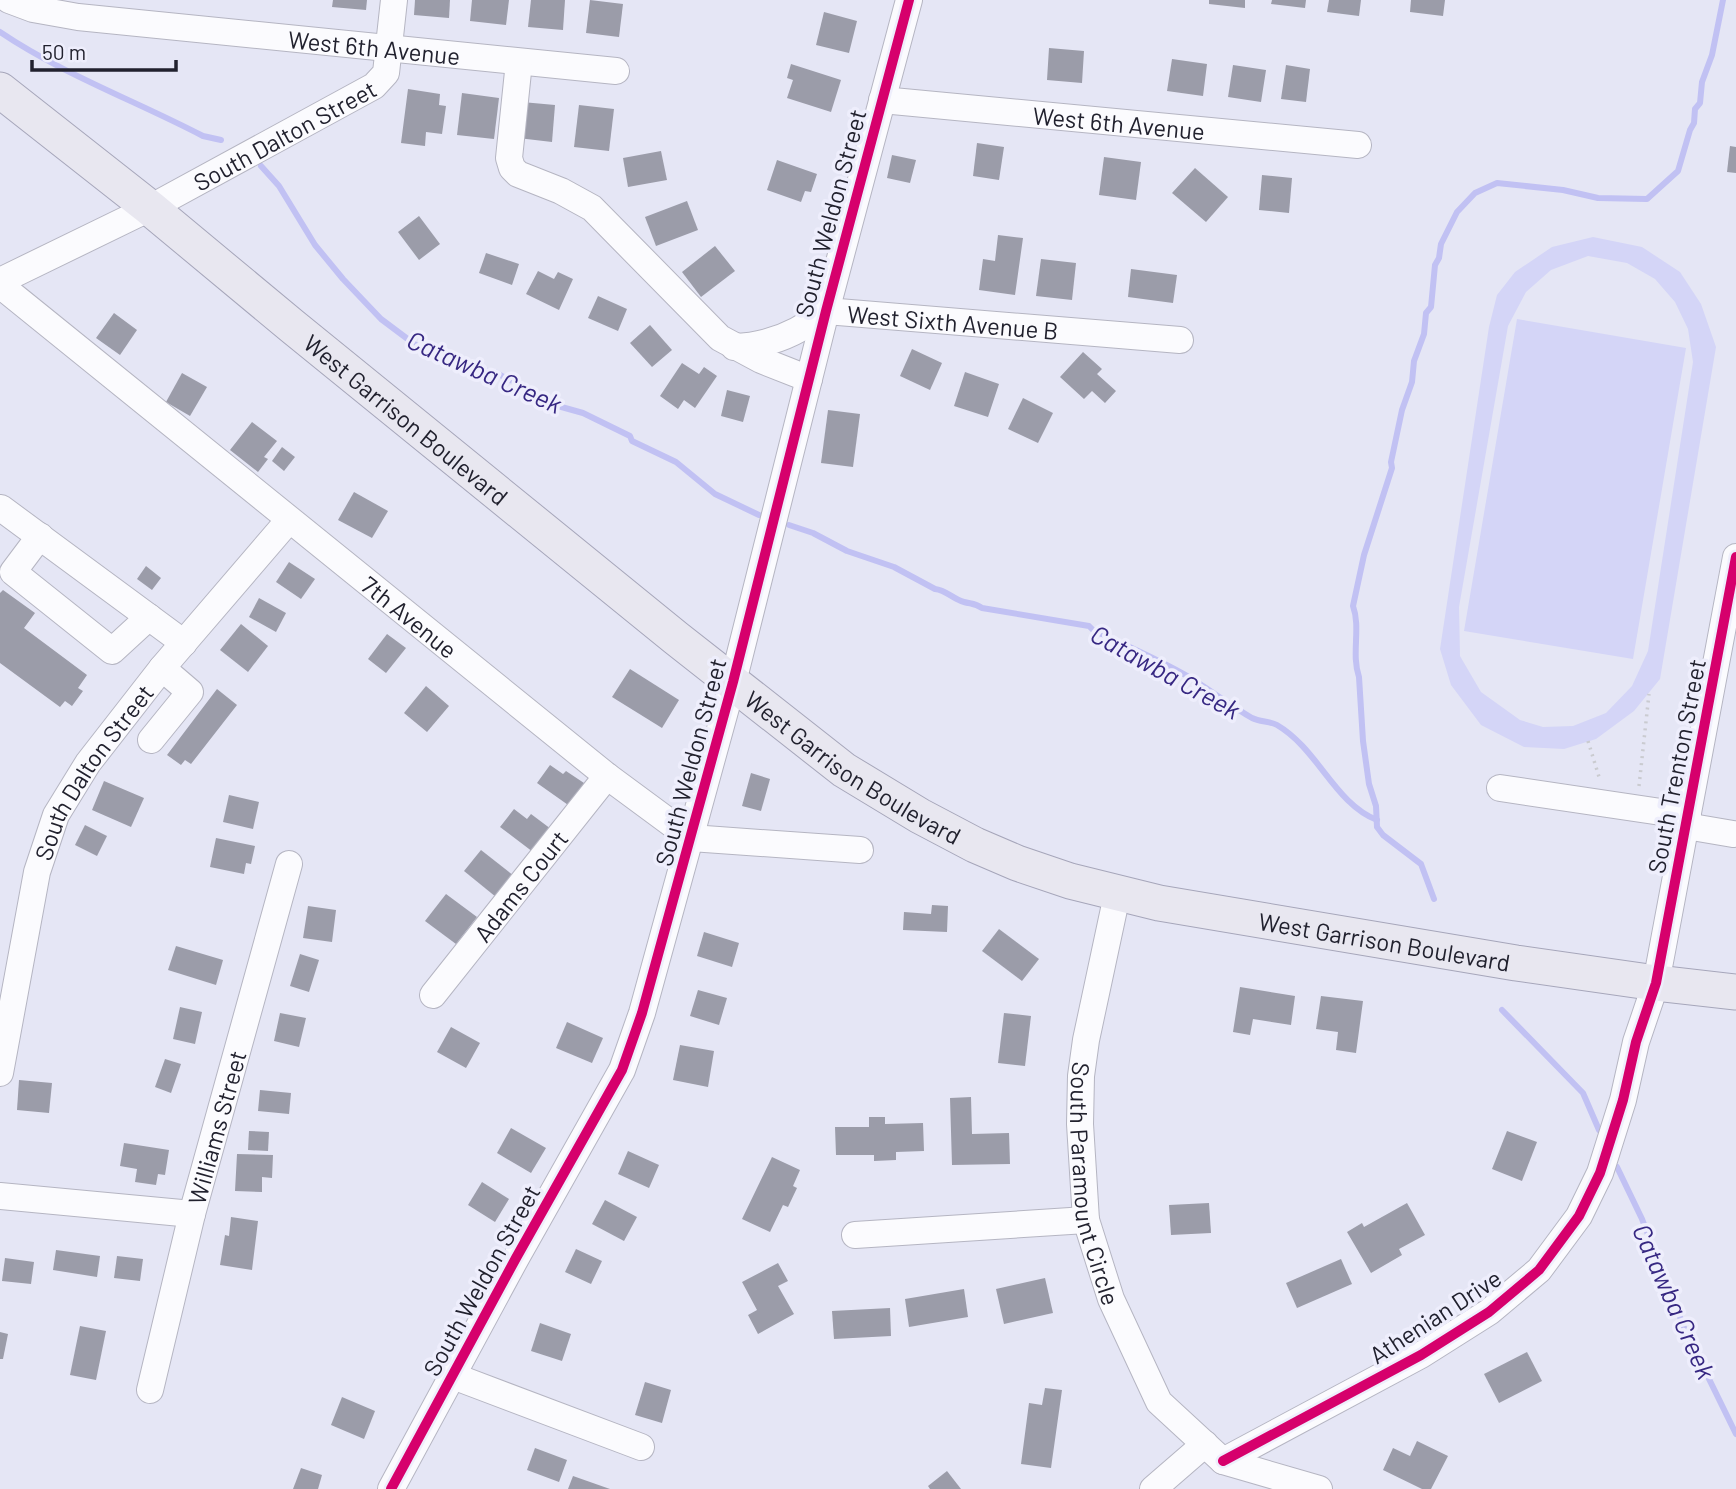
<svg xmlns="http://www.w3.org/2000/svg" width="1736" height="1489" viewBox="0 0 1736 1489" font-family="Barlow,sans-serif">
  <rect width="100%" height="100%" fill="#e5e6f5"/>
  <g fill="#d4d5f7" fill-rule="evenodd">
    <path d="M1593,237L1642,247L1680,272L1701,304L1716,347L1660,679L1634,711L1596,739L1564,749L1524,747L1481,725L1451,685L1440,649L1489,327L1497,295L1515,272L1552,247ZM1588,256L1627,263L1655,279L1675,302L1688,329L1693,362L1648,651L1632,686L1606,713L1573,726L1543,727L1520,720L1481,692L1460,656L1459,607L1508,326L1526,292L1551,270Z"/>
    <path d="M1517,319L1686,348L1633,659L1464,631Z"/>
  </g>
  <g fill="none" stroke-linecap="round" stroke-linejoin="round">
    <g stroke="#c1c1f3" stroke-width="6">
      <path d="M0,32C62,74 136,101 203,136L221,140"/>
      <path d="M261,166L279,186L315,245L343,279L381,319L417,346L481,370L495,372L509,380L516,381L538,398L540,401L583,413L630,436L632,441L676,462L715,494L759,515"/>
      <path d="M789,525L813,533L847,551L894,567L935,589C946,590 953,599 964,602C971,604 975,603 982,608L1089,626L1093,630C1125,645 1158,659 1189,677C1210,690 1230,705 1252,718C1260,722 1270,721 1277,725C1318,749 1335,804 1377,820"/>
      <path d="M1434,899L1421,864L1383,835L1377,827L1376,806L1369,784L1363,741L1359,677C1351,654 1361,628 1353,606L1364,555L1392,468L1391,462L1402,410L1412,382L1414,361L1424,334L1426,313L1431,307L1435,265L1439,258L1441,244L1457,212L1475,193L1497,183L1563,190L1598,198L1647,199L1678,171L1690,130L1694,123L1695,109L1700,103L1702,82L1712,55L1723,0"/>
      <path d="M1502,1010L1583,1093L1599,1130"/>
      <path d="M1617,1167L1642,1219L1685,1330L1736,1434"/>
    </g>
  </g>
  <g fill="#9b9ca9">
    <path d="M333,0H367L366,10L332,7Z"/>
    <path d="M415,0H450L449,18L414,15Z"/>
    <path d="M472,0H509L506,25L470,21Z"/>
    <path d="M531,0H565L563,30L528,27Z"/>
    <path d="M590,0L623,4L619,37L586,33Z"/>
    <path d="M1209,0H1245V8L1209,4Z"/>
    <path d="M1272,0H1306L1305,8L1271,4Z"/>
    <path d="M1329,0H1361L1359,16L1327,12Z"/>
    <path d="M1411,0H1445L1443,16L1410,12Z"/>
    <path d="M824,12L857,21L849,53L816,45Z"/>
    <path d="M1049,48L1084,51L1082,83L1047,80Z"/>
    <path d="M1172,59L1207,64L1203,96L1167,91Z"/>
    <path d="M791,64L841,80L831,112L787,98L793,80L787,78Z"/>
    <path d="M1233,65L1266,70L1261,102L1228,97Z"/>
    <path d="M1286,65L1310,69L1306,102L1281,99Z"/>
    <path d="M408,89L440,94L439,105L446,106L442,134L426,132L425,146L401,143Z"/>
    <path d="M462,93L499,98L494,139L457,135Z"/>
    <path d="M522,102L555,105L552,142L518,138Z"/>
    <path d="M579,105L614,109L609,151L574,147Z"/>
    <path d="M977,143L1004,147L999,180L973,176Z"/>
    <path d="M1730,146L1736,147V173L1727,172Z"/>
    <path d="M661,151L667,180L628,187L623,158Z"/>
    <path d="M892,155L916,160L910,183L887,178Z"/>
    <path d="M1104,157L1141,162L1136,200L1099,195Z"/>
    <path d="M777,160L817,174L811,192L805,191L801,202L767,190Z"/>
    <path d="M1195,168L1228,197L1206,222L1172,193Z"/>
    <path d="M1262,175L1292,178L1289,213L1259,210Z"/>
    <path d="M687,201L698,230L656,246L645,217Z"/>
    <path d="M419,216L440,244L419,260L398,232Z"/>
    <path d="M998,235L1023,238L1015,295L979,290L983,259L995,261Z"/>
    <path d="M715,246L735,271L701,297L682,272Z"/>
    <path d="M486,253L519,264L512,285L479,273Z"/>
    <path d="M1041,259L1076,263L1072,300L1036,296Z"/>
    <path d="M1131,269L1177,275L1173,303L1128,297Z"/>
    <path d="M538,271L554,279L558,272L573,279L559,310L526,294Z"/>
    <path d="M598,296L627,309L618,331L588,318Z"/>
    <path d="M114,313L137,330L120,355L96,338Z"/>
    <path d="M650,325L672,350L652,367L630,343Z"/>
    <path d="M912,349L942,363L930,390L900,376Z"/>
    <path d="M1083,352L1102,369L1097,374L1116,391L1105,403L1092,391L1084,399L1060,377Z"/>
    <path d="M682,363L699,374L704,367L717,376L695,408L684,400L678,409L660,396Z"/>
    <path d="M965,372L999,384L988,417L954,406Z"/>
    <path d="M182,373L207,387L190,416L166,402Z"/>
    <path d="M727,390L750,396L743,422L721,416Z"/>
    <path d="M1023,398L1053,413L1038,443L1008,429Z"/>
    <path d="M828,410L860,414L853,467L821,463Z"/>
    <path d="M252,422L277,441L264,457L268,459L258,472L230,450Z"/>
    <path d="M282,447L295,457L284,471L272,461Z"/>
    <path d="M354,492L388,511L372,538L338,520Z"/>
    <path d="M289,562L315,579L301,599L276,582Z"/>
    <path d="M146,566L161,578L152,590L137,579Z"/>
    <path d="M3,590L35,613L24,628L87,675L78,688L83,691L72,706L65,701L60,707L0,663V593Z"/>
    <path d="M259,598L286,613L276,632L249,617Z"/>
    <path d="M241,624L268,646L248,672L220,650Z"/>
    <path d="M387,634L406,648L386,673L368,659Z"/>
    <path d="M630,669L679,700L662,728L612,697Z"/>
    <path d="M426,686L449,706L427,732L404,713Z"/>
    <path d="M217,689L237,705L191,764L185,760L181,765L167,755Z"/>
    <path d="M550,765L563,774L566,771L587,785L571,807L537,783Z"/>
    <path d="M751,773L770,779L761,811L742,806Z"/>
    <path d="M104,781L144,798L131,827L92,810Z"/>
    <path d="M229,795L259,802L253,829L223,822Z"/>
    <path d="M514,809L527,819L531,814L551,829L533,852L500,827Z"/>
    <path d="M85,825L107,836L97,856L75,845Z"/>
    <path d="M216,838L255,846L251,864L246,863L244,874L210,867Z"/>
    <path d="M481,850L514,876L496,897L464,871Z"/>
    <path d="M446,894L477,917L456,944L425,921Z"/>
    <path d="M932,905L948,906L947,932L903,930L904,912L931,914Z"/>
    <path d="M308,906L336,910L332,942L303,938Z"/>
    <path d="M999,929L1039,959L1022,981L982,951Z"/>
    <path d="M704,932L739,943L732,967L697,956Z"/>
    <path d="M176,946L223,960L216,985L168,970Z"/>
    <path d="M300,954L319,960L309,992L290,986Z"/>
    <path d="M1240,987L1295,996L1291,1025L1253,1019L1250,1035L1233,1032Z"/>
    <path d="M698,990L727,998L719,1025L690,1016Z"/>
    <path d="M1321,996L1363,1001L1356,1053L1336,1050L1338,1032L1316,1029Z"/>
    <path d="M180,1007L202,1012L195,1044L173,1039Z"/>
    <path d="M280,1013L306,1018L299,1047L274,1041Z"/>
    <path d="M1004,1013L1031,1016L1025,1066L998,1063Z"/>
    <path d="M567,1022L603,1038L592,1063L556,1048Z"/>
    <path d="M451,1027L480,1043L466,1068L437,1052Z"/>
    <path d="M680,1045L714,1051L708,1087L673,1080Z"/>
    <path d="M165,1059L181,1064L171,1093L155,1087Z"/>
    <path d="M19,1080L52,1083L49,1113L17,1110Z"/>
    <path d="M260,1090L291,1093L289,1114L258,1111Z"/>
    <path d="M971,1097L972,1134L1009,1133L1010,1164L952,1165L950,1098Z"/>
    <path d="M869,1117H885V1124L923,1123L924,1151L896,1152V1160L874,1161V1155H836L835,1127H869Z"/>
    <path d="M511,1128L546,1148L531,1173L497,1153Z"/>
    <path d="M249,1131L269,1132L268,1151L248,1150Z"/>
    <path d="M1507,1131L1537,1142L1522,1181L1492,1169Z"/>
    <path d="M124,1143L169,1150L165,1175L158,1174L156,1185L135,1182L137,1169L120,1166Z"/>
    <path d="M628,1151L659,1165L649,1188L618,1174Z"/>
    <path d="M237,1154L273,1155L272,1178L262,1177V1192L235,1191Z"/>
    <path d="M772,1157L800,1170L793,1186L797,1188L788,1207L783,1205L770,1232L742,1219Z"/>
    <path d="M482,1182L509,1199L495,1222L468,1205Z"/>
    <path d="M605,1200L637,1217L624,1241L592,1224Z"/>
    <path d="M1209,1203L1211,1233L1171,1235L1169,1205Z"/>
    <path d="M1407,1203L1425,1235L1399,1249L1402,1255L1371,1273L1347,1232L1362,1223L1364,1227Z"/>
    <path d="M231,1217L258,1221L252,1270L220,1265L225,1235L229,1236Z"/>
    <path d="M576,1249L602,1261L591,1284L565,1272Z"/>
    <path d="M56,1250L100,1256L97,1277L53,1270Z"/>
    <path d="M117,1256L143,1259L140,1281L114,1278Z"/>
    <path d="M5,1258L34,1262L31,1284L2,1281Z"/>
    <path d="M1341,1259L1352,1284L1297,1308L1286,1283Z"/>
    <path d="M778,1263L788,1281L778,1286L794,1314L758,1334L748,1315L757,1310L742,1282Z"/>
    <path d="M1045,1278L1053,1313L1004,1324L996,1289Z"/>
    <path d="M964,1289L968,1317L909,1327L905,1299Z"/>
    <path d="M890,1308L891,1336L834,1339L832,1311Z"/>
    <path d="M540,1323L571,1334L562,1361L531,1351Z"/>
    <path d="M80,1326L106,1331L96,1380L70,1375Z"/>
    <path d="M0,1332L8,1334L3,1359H0Z"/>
    <path d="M1527,1352L1542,1381L1499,1403L1484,1374Z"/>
    <path d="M645,1382L671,1390L662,1423L635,1415Z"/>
    <path d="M1045,1388L1062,1390L1051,1468L1021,1464L1029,1403L1042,1405Z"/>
    <path d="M342,1397L375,1411L364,1439L331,1425Z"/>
    <path d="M1417,1441L1448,1456L1431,1489H1422L1383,1470L1393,1448L1410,1456Z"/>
    <path d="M535,1448L567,1460L559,1482L527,1470Z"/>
    <path d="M301,1468L322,1475L318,1489H293Z"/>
    <path d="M947,1471L961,1489H930L928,1486Z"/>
    <path d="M573,1476L610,1489H568Z"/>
  </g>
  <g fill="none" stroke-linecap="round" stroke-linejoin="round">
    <g stroke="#b5b5c2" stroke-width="28">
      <g id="minor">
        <path id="s1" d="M9,0L33,9L78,17L616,71"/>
        <path d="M519,62L509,158L512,168L518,174L561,191L592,208L720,338L761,360L809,379"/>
        <path id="s2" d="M882,100L1358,145"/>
        <path id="s3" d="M0,281L150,208L374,86L386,73L394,0"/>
        <path id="s4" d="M0,285L607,776L691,838L860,850"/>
        <path id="s5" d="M734,347C770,346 799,333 826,311L1180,340"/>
        <path d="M1,508L184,643"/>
        <path d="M40,536L13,572L112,651L149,617"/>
        <path d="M151,740L190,692L162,668"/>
        <path d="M1500,788L1688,816"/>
        <path d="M1686,826L1733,834"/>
        <path id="s6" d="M1117,895L1086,1040L1081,1076L1080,1124L1086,1220L1111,1299L1159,1402L1223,1461L1319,1489"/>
        <path id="s7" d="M433,995L607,776"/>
        <path id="s8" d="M0,1073L37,872L56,815L88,763L162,668L289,520"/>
        <path d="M0,1196L192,1214"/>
        <path d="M855,1235L1086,1220"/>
        <path d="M453,1376L641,1447"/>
        <path id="s9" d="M150,1390L192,1214L289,864"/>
        <path d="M1223,1461L1421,1355L1489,1312L1539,1270L1579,1216L1600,1173L1623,1100L1636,1042L1656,983L1736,557"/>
        <path d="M391,1489L516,1258L622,1070L642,1013L733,682L826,311L909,0"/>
        <path d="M1153,1489L1205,1444"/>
      </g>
    </g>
    <g stroke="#a6a6ba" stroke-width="37">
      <g id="major">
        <path id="s10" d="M0,90L150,208L292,326L676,638L844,770L920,816L975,845L1017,863L1070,881L1159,903L1516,963L1656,983L1736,992"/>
      </g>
    </g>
    <g stroke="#cacbd0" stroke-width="3.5" stroke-dasharray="2 5" stroke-linecap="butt">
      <path d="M1588,741L1600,780"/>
      <path d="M1639,786L1649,694"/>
    </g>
    <use href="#minor" stroke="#fbfbfe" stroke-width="26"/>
    <use href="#major" stroke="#e8e7f0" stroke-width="35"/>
    <g stroke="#eeeefc" stroke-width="15">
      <g id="cycleway">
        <path d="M1223,1461L1421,1355L1489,1312L1539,1270L1579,1216L1600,1173L1623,1100L1636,1042L1656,983L1736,557"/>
        <path d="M391,1489L516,1258L622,1070L642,1013L733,682L826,311L909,0"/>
      </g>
    </g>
    <use href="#cycleway" stroke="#d6006c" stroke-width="10"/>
  </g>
  <g text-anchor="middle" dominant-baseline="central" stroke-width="7" stroke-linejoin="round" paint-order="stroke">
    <g font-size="24" fill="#21212e" stroke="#eeeefc">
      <text stroke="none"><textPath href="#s1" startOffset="369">West 6th Avenue</textPath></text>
      <text stroke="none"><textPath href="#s2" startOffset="238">West 6th Avenue</textPath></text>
      <text stroke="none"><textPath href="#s3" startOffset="320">South Dalton Street</textPath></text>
      <text transform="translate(830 213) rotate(-75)">South Weldon Street</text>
      <text stroke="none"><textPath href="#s5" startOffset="228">West Sixth Avenue B</textPath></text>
      <text stroke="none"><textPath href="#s10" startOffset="523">West Garrison Boulevard</textPath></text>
      <text stroke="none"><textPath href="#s4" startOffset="527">7th Avenue</textPath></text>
      <text transform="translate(690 762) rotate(-75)">South Weldon Street</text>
      <text stroke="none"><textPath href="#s10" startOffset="1090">West Garrison Boulevard</textPath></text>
      <text transform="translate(1676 766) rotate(-79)">South Trenton Street</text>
      <text stroke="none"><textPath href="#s8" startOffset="320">South Dalton Street</textPath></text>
      <text stroke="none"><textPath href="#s7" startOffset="140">Adams Court</textPath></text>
      <text stroke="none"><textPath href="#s10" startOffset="1657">West Garrison Boulevard</textPath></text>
      <text stroke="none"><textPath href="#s9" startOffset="271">Williams Street</textPath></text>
      <text stroke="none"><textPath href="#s6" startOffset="294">South Paramount Circle</textPath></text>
      <text transform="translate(481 1280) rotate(-61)">South Weldon Street</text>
      <text transform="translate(1435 1316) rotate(-33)">Athenian Drive</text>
    </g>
    <g font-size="26" font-style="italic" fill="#362782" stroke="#eeeefc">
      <text transform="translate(485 371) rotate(24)">Catawba Creek</text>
      <text transform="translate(1166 671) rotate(29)">Catawba Creek</text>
      <text transform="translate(1675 1301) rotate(66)">Catawba Creek</text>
    </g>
  </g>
  <path d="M32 60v10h144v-10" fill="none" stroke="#21212e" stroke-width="3.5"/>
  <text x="42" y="60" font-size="21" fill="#21212e" stroke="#eeeefc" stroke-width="5" paint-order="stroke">50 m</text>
</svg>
